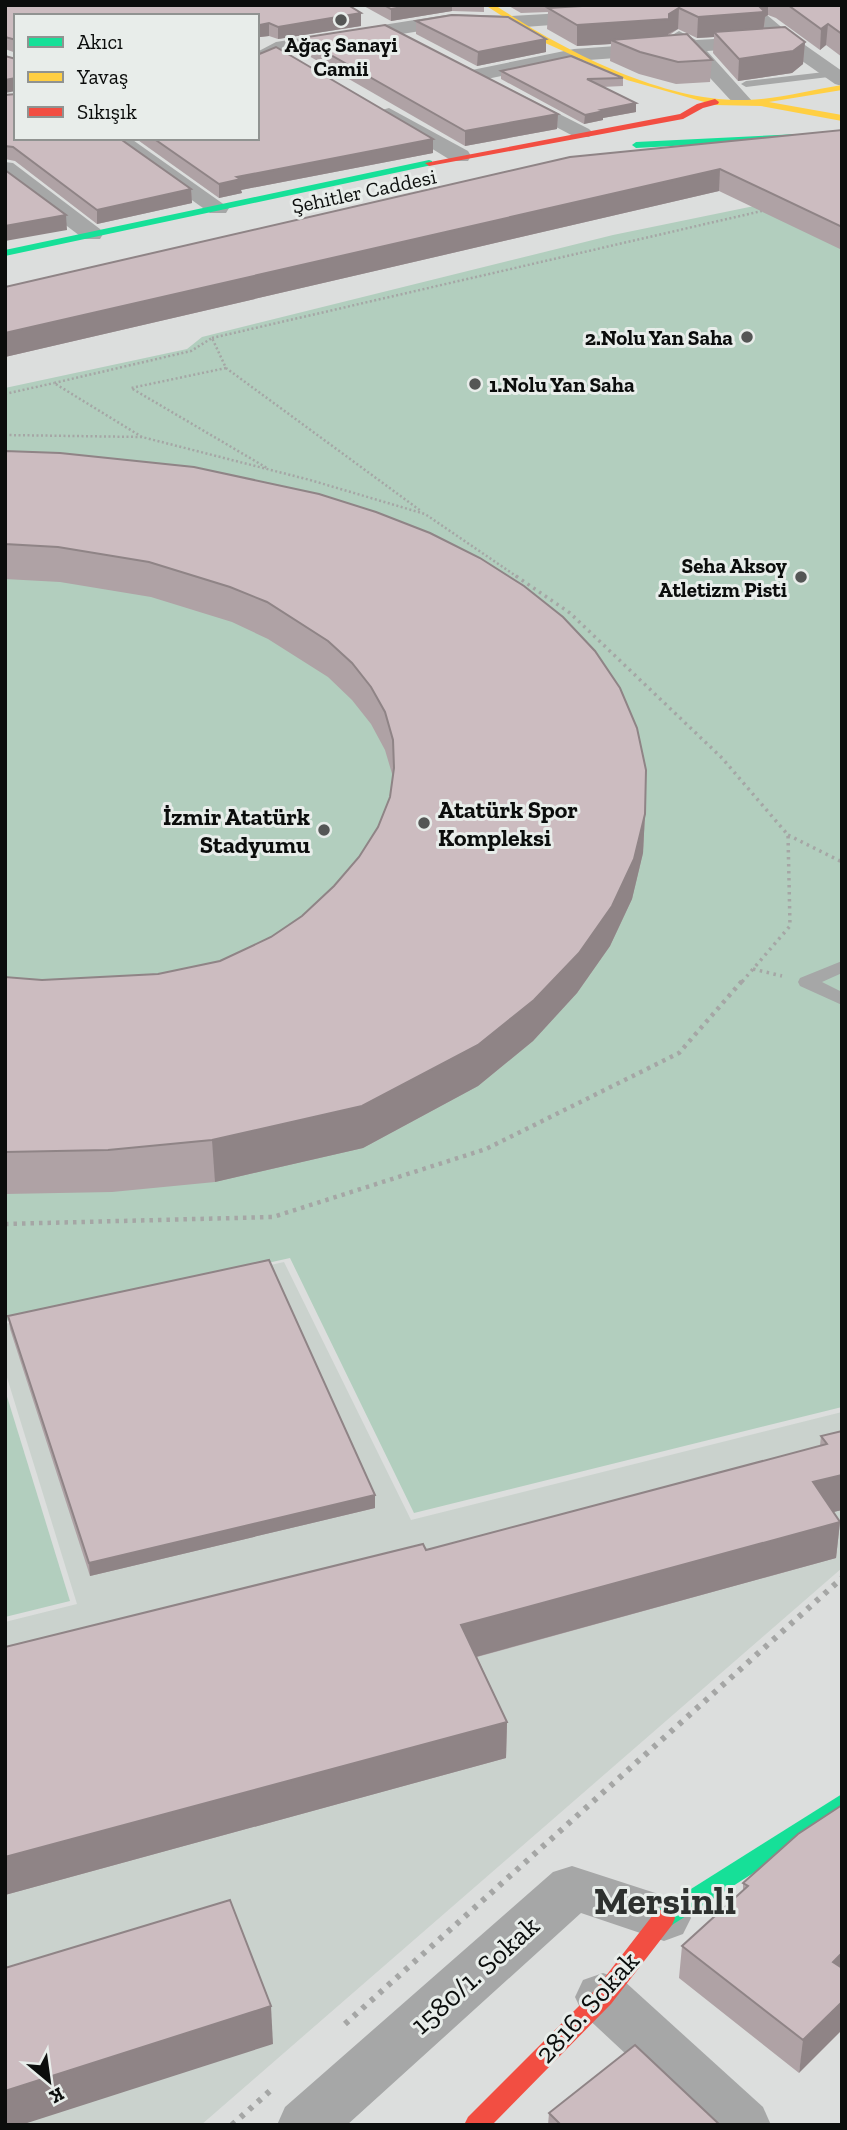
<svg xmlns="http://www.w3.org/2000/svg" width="847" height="2130" viewBox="0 0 847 2130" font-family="'Zilla Slab',serif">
  <rect width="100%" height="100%" fill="#dcdedd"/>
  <path fill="#cad2cd" d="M284,1262L411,1520L842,1412V1568L201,2125H5V1622L77,1604L5,1371V1324Z"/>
  <g fill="#b2cebe">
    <path d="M842,188V1407L414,1513L290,1258L5,1321V388L187,349L202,337L613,235Z"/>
    <path d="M5,1390L70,1601L5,1617Z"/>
  </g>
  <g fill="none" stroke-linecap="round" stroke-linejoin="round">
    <g stroke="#a5a6a5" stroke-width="2.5" stroke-dasharray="2 2.5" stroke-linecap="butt">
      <path d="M212,338L766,210"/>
      <path d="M226,368L131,388L267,468"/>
      <path d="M5,394L54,383"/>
      <path d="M5,435L142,437L310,480L425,514L519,578"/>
      <path d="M142,437L54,383L191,351L212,338L226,368L421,511"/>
    </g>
    <g stroke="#a5a6a5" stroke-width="3.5" stroke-dasharray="2.5 4.5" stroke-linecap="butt">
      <path d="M516,576L570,613L722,758L788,835L790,926L741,983"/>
      <path d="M788,835L842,862"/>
      <path d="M753,969L782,976"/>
    </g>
    <path stroke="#a5a6a5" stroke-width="4.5" stroke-dasharray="3.5 5" stroke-linecap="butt" d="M5,1224L273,1217L486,1149L679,1053L742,981"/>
    <g stroke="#a5a6a5" stroke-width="6" stroke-dasharray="4.5 7" stroke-linecap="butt">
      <path d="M345,2024L842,1578"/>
      <path d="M232,2125L271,2090"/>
    </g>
    <g fill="#a6a7a7" fill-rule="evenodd">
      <path d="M833,71L838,74L837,76L746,87L741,84L746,81Z"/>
      <path d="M842,961V973L822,982L842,992V1005L800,986L798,982L800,978Z"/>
    </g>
    <g fill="#a6a7a7" fill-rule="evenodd">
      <path d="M742,5H760V9L792,36L842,71V86L835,84L775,42L766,47L707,51L752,101L749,105H735L687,53L574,61L472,82L465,80L462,76L465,72L472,70L574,49L673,42L669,37L679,31L696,40L769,36L743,14Z"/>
      <path d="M599,11L606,13L608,17L606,21L511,28L452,26L282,53L257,67V52L276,42L452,14L511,16Z"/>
      <path d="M512,90L589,129L593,133L589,137H575L505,100L502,96L505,92Z"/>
      <path d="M389,108L468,151L471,156L468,161H452L382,118L379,114L382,110Z"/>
      <path d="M105,138H130L229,208L226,213H210Z"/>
      <path d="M5,162L13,163L100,229L103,234L100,239H84L5,179Z"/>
      <path d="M572,1866L683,1902L691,1918L683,1934L664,1941L581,1913L347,2125H277L285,2107L553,1872Z"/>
      <path d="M603,1973L623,1980L763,2107L771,2125H702L583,2014L575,1997L583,1980Z"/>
    </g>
    <g fill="#16e098" fill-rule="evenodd">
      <path d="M799,134L803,137L802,139L636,148L632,145L636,142Z"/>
      <path d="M429,160L432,161V165L5,256V250Z"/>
      <path d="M842,1794L841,1817L672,1925L664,1927L656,1925L653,1918L656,1911Z"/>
    </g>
    <path fill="#ffcf43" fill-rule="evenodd" d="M485,5H495C562,50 664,103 747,100C778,99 811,90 842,85V90L769,102L842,115V121L761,106L715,105L627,80L541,41Z"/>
    <g fill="#f24e42" fill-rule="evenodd">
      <path d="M715,99L719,102L718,104L703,108L683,119L429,166L425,163L680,114L697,104Z"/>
      <path d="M664,1909L672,1911L675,1918L672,1925L611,2004L492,2125H464L468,2117L595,1990L656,1911Z"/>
    </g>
  </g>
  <g fill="#afa2a5">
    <path d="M5,5L206,6L221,5H348L361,26L278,39L269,36L260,37L258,41L257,49L16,16V53L5,49Z"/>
    <path d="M362,5H484V12L452,11L391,21Z"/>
    <path d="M507,5H842V57L826,45L820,50L776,18L768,15L765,17L764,29L805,42L803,64L792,73L738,81L713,53L714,37L697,38L678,29L668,36L712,60L710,82L676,84L639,74L610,61L611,44L577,46L547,29L548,12L521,13Z"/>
    <path d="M416,21L546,39V52L477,66L416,34Z"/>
    <path d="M301,38L558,114L557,129L465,146L302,52Z"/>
    <path d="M501,71L623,78V86L602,87L636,112L603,118V120L584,124L501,79Z"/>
    <path d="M5,95L191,189L192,203L97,224L15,161L5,159Z"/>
    <path d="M842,130V250L719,191L5,357V287Z"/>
    <path d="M135,138H257L433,153L241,190L242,193L219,198Z"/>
    <path d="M5,451L645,814L643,853L632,899L610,946L577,993L533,1041L478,1086L363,1148L215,1182L112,1192L5,1194V977L42,980L158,974L220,961L271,937L302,916L334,886L359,857L378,827L390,797L393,777L385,750L371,724L352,700L328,677L268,639L232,622L151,597L60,582L5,579Z"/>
    <path d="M8,1316L375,1508L90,1576L10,1329Z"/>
    <path d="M842,1431V1510L833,1512L840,1522L836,1558L477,1657L507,1722L506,1758L5,1895V1647L426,1550L820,1446L821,1436Z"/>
    <path d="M842,1805L799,2073L679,1978L682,1946L743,1890V1883Z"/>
    <path d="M549,2113L720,2125H548Z"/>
  </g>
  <g fill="#8f8486">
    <path d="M414,5H452V11L391,21V9Z"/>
    <path d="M756,5H768V15L765,17L763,33L714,32V37L697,38L698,17Z"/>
    <path d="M679,8L678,29L668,34V40H611V44L577,46V25L669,14Z"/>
    <path d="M361,13V26L278,39V27Z"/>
    <path d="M269,23V36L260,37L258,41L257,49V28L260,25Z"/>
    <path d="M828,24L826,45L820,50L821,29Z"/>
    <path d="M546,39V52L477,66L478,52Z"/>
    <path d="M805,42L803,64L792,73L738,81L739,59Z"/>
    <path d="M16,78V91L5,93V80Z"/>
    <path d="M636,103V112L603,118V120L584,124L585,115L601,110Z"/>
    <path d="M558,114L557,129L465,146V131Z"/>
    <path d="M433,139V153L241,190L242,193L219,198V184L237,177Z"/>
    <path d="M720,169L719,191L5,357V333Z"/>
    <path d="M191,189L192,203L97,224V210Z"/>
    <path d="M66,215L67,230L5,241V226Z"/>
    <path d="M645,814L643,853L632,899L610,946L577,993L533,1041L478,1086L363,1148L215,1182L212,1140Z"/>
    <path d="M842,1475V1510L809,1518L813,1482Z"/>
    <path d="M375,1495V1508L90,1576L89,1563Z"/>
    <path d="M840,1522L836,1558L461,1661V1625Z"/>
    <path d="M507,1722L506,1758L5,1895V1857Z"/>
    <path d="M842,1953V1981L833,1962Z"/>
    <path d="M842,2002V2030L799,2073L803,2040Z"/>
    <path d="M271,2006L273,2044L21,2125H5V2091Z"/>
  </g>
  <g fill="#ccbcc0" stroke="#8f8486" stroke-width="2">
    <path d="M5,5H205L206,6L231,5H348L361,13L278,27L269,23L260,25L257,28V16H16V40L5,37Z"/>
    <path d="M384,5H414L391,9Z"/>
    <path d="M599,5H758L765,12L698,17L679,8L669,14V19L577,25L548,8Z"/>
    <path d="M788,5H842V34L828,24L821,29Z"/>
    <path d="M452,15L508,17L546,39L478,52L416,21Z"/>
    <path d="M385,25L558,114L465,131L301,38Z"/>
    <path d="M785,27L805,42L793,51L739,59L714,32Z"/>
    <path d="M687,34L712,60L678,62L640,52L611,40Z"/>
    <path d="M276,47L433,139L237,177L241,179L219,184L153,138H257V55Z"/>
    <path d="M5,56L16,59V78L5,80Z"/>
    <path d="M571,56L623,78L587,79L636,103L601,110L604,111L585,115L501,71Z"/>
    <path d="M16,94V138H119L191,189L97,210L13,147L5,146V95Z"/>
    <path d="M842,130V227L720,169L5,333V287L570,157Z"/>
    <path d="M5,170L66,215L5,226Z"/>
    <path d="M5,451L60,453L194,467L319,494L376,512L430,533L480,558L524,586L563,617L595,651L620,688L637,728L646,770L645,814L634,859L612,906L579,953L534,1000L478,1045L362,1106L212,1140L108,1150L5,1152V977L42,980L158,974L220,961L271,937L302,916L334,886L359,857L378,827L390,797L394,768L393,740L385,712L371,687L352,663L328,641L267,602L230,587L149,562L58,547L5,544Z"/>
    <path d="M269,1260L375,1495L89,1563L8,1316Z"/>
    <path d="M842,1431V1475L813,1482L840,1522L461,1625L507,1722L5,1857V1647L423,1544L426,1550L827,1444L821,1436Z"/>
    <path d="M842,1805V1953L833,1962L842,1968V2002L803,2040L682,1946L748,1886L743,1883L798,1834Z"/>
    <path d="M230,1900L271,2006L5,2091V1968Z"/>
    <path d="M635,2045L720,2125H561L549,2113Z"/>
  </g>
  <g fill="#545655" stroke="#e8edea" stroke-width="2.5">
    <circle cx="341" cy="20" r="7"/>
    <circle cx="747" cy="337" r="7"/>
    <circle cx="475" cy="384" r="7"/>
    <circle cx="801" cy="577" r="7"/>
    <circle cx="424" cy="823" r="7"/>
    <circle cx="324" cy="830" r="7"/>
  </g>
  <g text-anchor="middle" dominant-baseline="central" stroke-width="6" stroke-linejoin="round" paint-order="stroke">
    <g font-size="21" font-weight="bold" fill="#0b0d0c" stroke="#e8edea" text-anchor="end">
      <text x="341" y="44" text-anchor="middle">Ağaç Sanayi<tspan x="341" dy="24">Camii</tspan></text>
      <text x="733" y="337">2.Nolu Yan Saha</text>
      <text x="489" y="384" text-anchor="start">1.Nolu Yan Saha</text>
      <text x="787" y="565">Seha Aksoy<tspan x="787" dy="24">Atletizm Pisti</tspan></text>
    </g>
    <g font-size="21" fill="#0b0d0c" stroke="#e8edea">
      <text transform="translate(364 191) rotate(-12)">Şehitler Caddesi</text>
    </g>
    <g font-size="24" font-weight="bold" fill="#0b0d0c" stroke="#e8edea" text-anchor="start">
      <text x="438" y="809">Atatürk Spor<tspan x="438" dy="28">Kompleksi</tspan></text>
      <text x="310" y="816" text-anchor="end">İzmir Atatürk<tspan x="310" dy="28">Stadyumu</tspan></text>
    </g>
    <g font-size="28" fill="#0b0d0c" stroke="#e8edea">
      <text transform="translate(475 1975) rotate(-42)">1580/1. Sokak</text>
      <text transform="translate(587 2007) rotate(-48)">2816. Sokak</text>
    </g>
    <g font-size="38" font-weight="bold" fill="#2e312f" stroke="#e8edea">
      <text x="665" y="1901">Mersinli</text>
    </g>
  </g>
  <rect width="847" height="2130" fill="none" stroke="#0b0d0c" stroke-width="14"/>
  <rect x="14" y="14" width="245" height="126" fill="#e8edea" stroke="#909391" stroke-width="2"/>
  <rect x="28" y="37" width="35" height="10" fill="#16e098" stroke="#909391" stroke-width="2"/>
  <text x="77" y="49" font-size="21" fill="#0b0d0c">Akıcı</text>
  <rect x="28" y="72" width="35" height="10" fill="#ffcf43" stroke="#909391" stroke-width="2"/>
  <text x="77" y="84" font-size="21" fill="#0b0d0c">Yavaş</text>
  <rect x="28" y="107" width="35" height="10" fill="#f24e42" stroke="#909391" stroke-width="2"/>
  <text x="77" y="119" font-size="21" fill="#0b0d0c">Sıkışık</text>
  <g transform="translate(49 2081) rotate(151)" stroke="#e8edea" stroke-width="5" paint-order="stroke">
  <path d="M0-5L12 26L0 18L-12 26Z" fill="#0b0d0c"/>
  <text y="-10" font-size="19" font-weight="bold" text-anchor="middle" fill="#0b0d0c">K</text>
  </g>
</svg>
